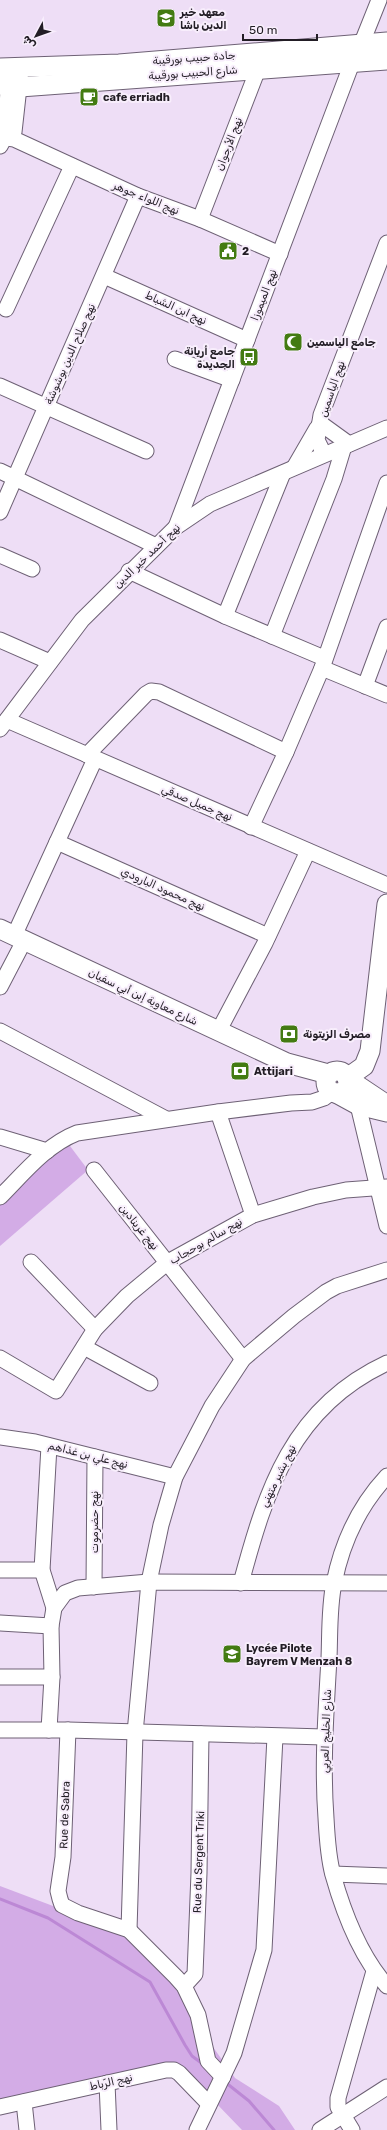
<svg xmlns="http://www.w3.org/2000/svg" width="387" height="2130" viewBox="0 0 387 2130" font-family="Rubik,'Noto Naskh Arabic',sans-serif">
  <rect width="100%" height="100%" fill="#eedef6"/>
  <g fill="#d3ace6">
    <path d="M67,1142L88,1170L0,1246V1205L50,1154Z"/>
    <path d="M0,1886L130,1935L172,1983L203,2033L235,2078L279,2106L295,2130H242L214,2101L175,2064L0,2103Z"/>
  </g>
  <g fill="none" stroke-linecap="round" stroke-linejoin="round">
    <g stroke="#bc88d5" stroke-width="3">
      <path d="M0,1899L48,1918L150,1982L185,2045L192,2056L204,2065"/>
      <path d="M225,2082L249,2101L274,2130"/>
    </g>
    <g stroke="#6e6175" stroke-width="17">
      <g id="minor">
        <path d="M361,45L379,0"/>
        <path d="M14,132L21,69"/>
        <path d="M0,137L14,139L138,196L200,219L280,254"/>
        <path d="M0,146L5,137L9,75"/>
        <path d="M200,219L258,69"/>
        <path d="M104,276L247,340"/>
        <path d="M6,309L72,166"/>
        <path d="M175,359L232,380"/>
        <path d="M0,386L146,451"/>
        <path d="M320,423L349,444"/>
        <path d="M324,454L317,440L321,415L387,243"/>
        <path d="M295,466L317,428"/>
        <path d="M0,471L156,546"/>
        <path d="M0,512L138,196"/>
        <path d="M176,527L352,63"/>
        <path d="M0,555L32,569"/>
        <path d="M129,571L225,616L324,658"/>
        <path d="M225,616L283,473"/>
        <path d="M272,636L334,479L344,446"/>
        <path d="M0,640L50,662"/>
        <path d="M322,668L387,695"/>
        <path d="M365,686L387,627"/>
        <path d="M7,720L387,885"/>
        <path d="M0,729L82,620L176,527L210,504L387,428"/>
        <path d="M87,755L146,694L151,691L159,692L286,752"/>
        <path d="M251,827L286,752L322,668L387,483"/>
        <path d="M57,842L268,936"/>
        <path d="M14,936L95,759"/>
        <path d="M0,987L24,941"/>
        <path d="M0,1031L166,1119"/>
        <path d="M218,1032L265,943L308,851"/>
        <path d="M358,1105L387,1226"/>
        <path d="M218,1112L253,1215"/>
        <path d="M0,1137L47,1151"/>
        <path d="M94,1170L243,1359"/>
        <path d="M0,1197C23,1174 46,1145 77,1133L218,1112L291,1103L312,1102L324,1098L332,1092"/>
        <path d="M31,1262L95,1329"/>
        <path d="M84,1347L150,1383"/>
        <path d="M0,1358L56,1391L95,1329L127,1296L168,1262L253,1215L313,1197L346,1190L387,1187"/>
        <path d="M0,1437L35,1442L175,1477"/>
        <path d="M49,1446L42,1570L54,1608"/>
        <path d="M387,1476C359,1506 342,1543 334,1583C329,1607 330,1634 329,1658C326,1712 322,1765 326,1818C327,1837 328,1857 333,1875C344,1914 360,1956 387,1986"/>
        <path d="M0,1570H42"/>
        <path d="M241,1583C266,1490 292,1407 387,1363"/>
        <path d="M94,1587L95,1457"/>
        <path d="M0,1623L51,1626"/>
        <path d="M0,1677H52"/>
        <path d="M0,1730H68L324,1737"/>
        <path d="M49,1730L52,1677L51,1626L54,1608L65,1593L78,1588L149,1582L387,1583"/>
        <path d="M68,1730L63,1857L58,1891L60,1899L62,1905L78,1913L129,1930L176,1977L184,1986L198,2015L208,2061L223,2077"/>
        <path d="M333,1874L387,1876"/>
        <path d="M129,1930L135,1733L149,1582L161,1525L175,1477L212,1406L243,1359L294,1316L326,1292L337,1286L387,1270"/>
        <path d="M184,1986L195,1974L199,1873L201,1734"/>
        <path d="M107,2083L109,2130"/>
        <path d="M24,2102L27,2130"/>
        <path d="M0,2107L166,2070H174L179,2073L209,2104"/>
        <path d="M197,2130L234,2053L264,1950L275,1737"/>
        <path d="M320,2130L387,2087"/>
        <path d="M352,2130L338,2107V2098L374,1971"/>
      </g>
    </g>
    <g stroke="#6e6175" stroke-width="21">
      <g id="major">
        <path d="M0,68L119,64L387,42"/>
        <path d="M0,85L20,87L387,60"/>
        <path d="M0,929L287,1063L328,1074"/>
        <circle cx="337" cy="1082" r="11"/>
        <path d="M347,1078L364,1066L370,1051L387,904"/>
        <path d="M348,1079L387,1105"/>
        <path d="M336,1093L358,1105L387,1112"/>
      </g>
    </g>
    <use href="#minor" stroke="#fff" stroke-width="15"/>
    <use href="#major" stroke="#fff" stroke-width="19"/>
  </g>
  <defs>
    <g id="university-square" transform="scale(1)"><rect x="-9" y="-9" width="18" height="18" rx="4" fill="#437b12" stroke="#f8eefc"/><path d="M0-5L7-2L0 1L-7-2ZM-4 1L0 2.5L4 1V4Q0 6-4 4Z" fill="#fff"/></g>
    <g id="cafe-square" transform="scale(1)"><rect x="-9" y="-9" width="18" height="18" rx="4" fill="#437b12" stroke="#f8eefc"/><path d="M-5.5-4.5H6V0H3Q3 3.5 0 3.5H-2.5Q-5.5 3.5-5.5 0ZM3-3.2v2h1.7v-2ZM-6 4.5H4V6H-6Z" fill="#fff"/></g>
    <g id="civic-square" transform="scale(1)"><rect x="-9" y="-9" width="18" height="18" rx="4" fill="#437b12" stroke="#f8eefc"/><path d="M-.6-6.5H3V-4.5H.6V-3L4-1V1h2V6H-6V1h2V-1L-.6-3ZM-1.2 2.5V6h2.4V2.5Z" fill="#fff"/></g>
    <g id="mosque-square" transform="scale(1)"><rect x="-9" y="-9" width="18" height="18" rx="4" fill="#437b12" stroke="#f8eefc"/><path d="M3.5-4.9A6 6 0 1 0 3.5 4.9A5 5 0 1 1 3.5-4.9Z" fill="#fff"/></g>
    <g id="bus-square" transform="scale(1)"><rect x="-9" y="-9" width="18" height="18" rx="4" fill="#437b12" stroke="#f8eefc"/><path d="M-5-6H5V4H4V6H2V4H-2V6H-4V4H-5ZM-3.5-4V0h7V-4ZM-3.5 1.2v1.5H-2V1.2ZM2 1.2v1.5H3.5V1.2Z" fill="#fff"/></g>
    <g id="bank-square" transform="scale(1)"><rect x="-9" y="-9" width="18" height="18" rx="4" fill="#437b12" stroke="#f8eefc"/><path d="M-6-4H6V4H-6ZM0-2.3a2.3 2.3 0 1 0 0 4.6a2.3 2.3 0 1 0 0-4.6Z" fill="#fff"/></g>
    <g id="school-square" transform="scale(1)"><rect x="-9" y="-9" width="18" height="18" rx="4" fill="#437b12" stroke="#f8eefc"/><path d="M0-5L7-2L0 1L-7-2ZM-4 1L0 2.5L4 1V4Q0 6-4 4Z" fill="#fff"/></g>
  </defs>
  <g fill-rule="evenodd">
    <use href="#university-square" x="166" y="18"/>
    <use href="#cafe-square" x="89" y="97"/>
    <use href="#civic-square" x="228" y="251"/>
    <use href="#mosque-square" x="293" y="342"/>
    <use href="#bus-square" x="249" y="357"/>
    <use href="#bank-square" x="289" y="1034"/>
    <use href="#bank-square" x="240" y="1071"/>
    <use href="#school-square" x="232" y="1654"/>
  </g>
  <g text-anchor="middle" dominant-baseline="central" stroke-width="4" stroke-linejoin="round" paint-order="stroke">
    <g font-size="11" font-weight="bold" fill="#221d25" stroke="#f8eefc" text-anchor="start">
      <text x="180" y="12">معهد خير<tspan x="180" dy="13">الدين باشا</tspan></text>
      <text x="103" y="97">cafe erriadh</text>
      <text x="242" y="251">2</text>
      <text x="307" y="342">جامع الياسمين</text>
      <text x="235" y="351" text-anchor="end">جامع أريانة<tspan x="235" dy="13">الجديدة</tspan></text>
      <text x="303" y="1034">مصرف الزيتونة</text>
      <text x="254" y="1071">Attijari</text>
      <text x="246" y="1648">Lycée Pilote<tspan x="246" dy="13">Bayrem V Menzah 8</tspan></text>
    </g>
    <g font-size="11" fill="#221d25" stroke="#f8eefc">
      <text transform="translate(194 58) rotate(-4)">جادة حبيب بورقيبة</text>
      <text transform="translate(193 73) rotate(-4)">شارع الحبيب بورقيبة</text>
      <text transform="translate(229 144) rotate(-69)">نهج الأرجوان</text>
      <text transform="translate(146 198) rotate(22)">نهج اللواء جوهر</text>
      <text transform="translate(264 295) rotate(-69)">نهج الميموزا</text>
      <text transform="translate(176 308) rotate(24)">نهج ابن الشباط</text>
      <text transform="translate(70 354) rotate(-66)">نهج صلاح الدين بوشوشة</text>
      <text transform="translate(332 389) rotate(-71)">نهج الياسمين</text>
      <text transform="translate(147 556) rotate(-44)">نهج أحمد خير الدين</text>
      <text transform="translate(197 803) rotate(23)">نهج جميل صدقي</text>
      <text transform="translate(163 889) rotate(24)">نهج محمود البارودي</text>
      <text transform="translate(143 997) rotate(25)">شارع معاوية إبن أبي سفيان</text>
      <text transform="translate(139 1227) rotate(51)">نهج غرينادين</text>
      <text transform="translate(206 1241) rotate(-30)">نهج سالم بوحجاب</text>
      <text transform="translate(88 1455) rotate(14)">نهج علي بن غذاهم</text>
      <text transform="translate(278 1476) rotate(-64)">نهج بشير متهني</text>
      <text transform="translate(94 1522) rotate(-90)">نهج حضرموت</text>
      <text transform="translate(326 1731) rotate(-88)">شارع الخليج العربي</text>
      <text transform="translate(65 1815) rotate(-88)">Rue de Sabra</text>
      <text transform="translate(199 1862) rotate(-88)">Rue du Sergent Triki</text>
      <text transform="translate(111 2082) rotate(-13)">نهج الرّباط</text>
    </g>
  </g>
  <g transform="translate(36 36) rotate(229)" stroke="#f8eefc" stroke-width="3" paint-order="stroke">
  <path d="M0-3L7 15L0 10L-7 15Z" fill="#221d25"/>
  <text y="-6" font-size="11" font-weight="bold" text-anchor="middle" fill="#221d25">ش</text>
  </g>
  <path d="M243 34v6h74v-6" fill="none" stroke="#221d25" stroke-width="2"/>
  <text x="249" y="34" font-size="12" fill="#221d25" stroke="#f8eefc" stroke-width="3" paint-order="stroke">50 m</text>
</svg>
